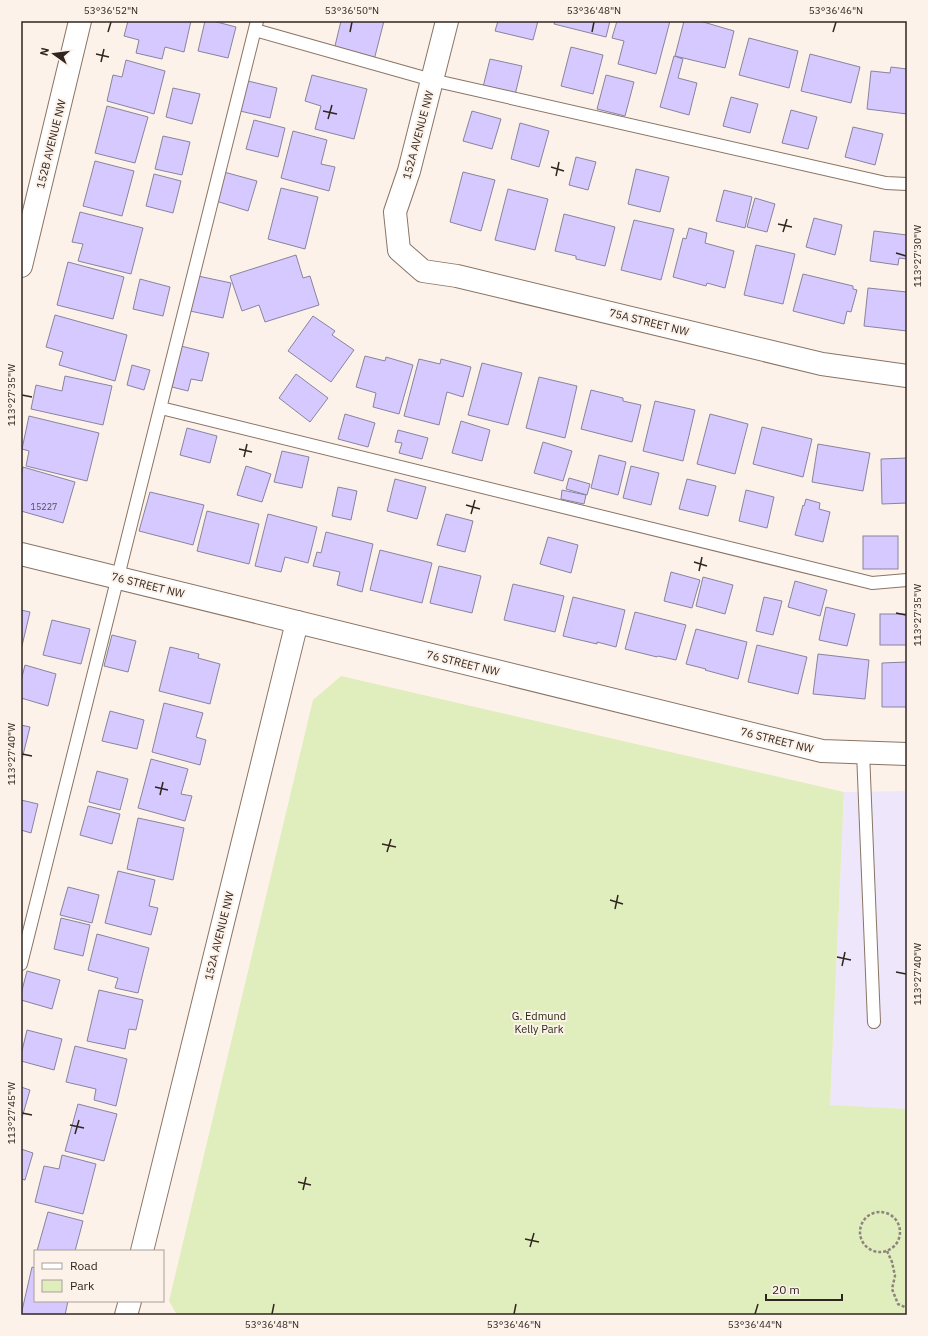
<svg xmlns="http://www.w3.org/2000/svg" width="928" height="1336" viewBox="0 0 928 1336" font-family="'IBM Plex Sans',sans-serif">
  <rect width="100%" height="100%" fill="#fcf2ea"/>
  <path fill="#eee6fb" d="M907,791V1109L830,1106L844,792Z"/>
  <path fill="#e0edbd" d="M341,676L844,792L830,1105L907,1109V1315H177L169,1301L313,700Z"/>
  <g fill="#d5c9ff" stroke="#89849e">
    <path d="M128,21H191L184,52L165,47L162,59L136,53L139,40L124,36Z"/>
    <path d="M205,21H213L236,27L228,58L198,51Z"/>
    <path d="M341,21H384L374,60L334,50Z"/>
    <path d="M498,21H538L533,40L495,31Z"/>
    <path d="M555,21H610L606,37L554,24Z"/>
    <path d="M617,21H670L656,74L618,64L624,41L612,38Z"/>
    <path d="M684,21H700L734,31L725,68L675,56Z"/>
    <path d="M749,38L798,51L789,88L739,75Z"/>
    <path d="M571,47L603,55L593,94L561,86Z"/>
    <path d="M810,54L860,67L851,103L801,91Z"/>
    <path d="M674,56L683,59L678,78L697,83L689,115L660,107Z"/>
    <path d="M490,59L522,66L515,95L483,87Z"/>
    <path d="M126,60L165,71L154,114L107,101L113,75L122,77Z"/>
    <path d="M891,67L907,69V114L867,109L871,71L890,73Z"/>
    <path d="M312,75L367,89L354,139L315,129L321,106L305,101Z"/>
    <path d="M606,75L634,82L625,116L597,109Z"/>
    <path d="M248,81L277,88L270,118L240,111Z"/>
    <path d="M173,88L200,94L192,124L166,117Z"/>
    <path d="M731,97L758,104L750,133L723,126Z"/>
    <path d="M107,106L148,117L135,163L95,153Z"/>
    <path d="M791,110L817,117L808,149L782,143Z"/>
    <path d="M472,111L501,119L492,149L463,141Z"/>
    <path d="M254,120L285,128L278,157L246,149Z"/>
    <path d="M520,123L549,131L539,167L511,159Z"/>
    <path d="M853,127L883,134L875,165L845,157Z"/>
    <path d="M293,131L327,140L321,164L335,167L329,191L281,178Z"/>
    <path d="M163,136L190,142L182,175L155,169Z"/>
    <path d="M576,157L596,162L588,190L569,185Z"/>
    <path d="M95,161L134,171L122,216L83,206Z"/>
    <path d="M636,169L669,177L660,212L628,204Z"/>
    <path d="M224,172L257,181L248,211L216,201Z"/>
    <path d="M463,172L495,180L481,231L450,222Z"/>
    <path d="M154,174L181,181L173,213L146,206Z"/>
    <path d="M281,188L318,197L305,249L268,239Z"/>
    <path d="M508,189L548,199L535,250L495,240Z"/>
    <path d="M724,190L752,197L745,228L716,221Z"/>
    <path d="M755,198L775,204L767,232L747,227Z"/>
    <path d="M80,212L143,228L131,274L78,261L83,244L72,242Z"/>
    <path d="M564,214L615,227L605,266L576,259V256L555,251Z"/>
    <path d="M814,218L842,225L835,255L806,247Z"/>
    <path d="M634,220L674,229L661,280L621,270Z"/>
    <path d="M689,228L707,233L705,243L734,251L725,288L707,283L706,286L673,277L683,238L686,239Z"/>
    <path d="M874,231L907,235V259L899,258L898,265L870,261Z"/>
    <path d="M756,245L795,254L783,304L744,295Z"/>
    <path d="M296,255L303,278L310,276L319,305L265,322L259,305L242,311L230,276Z"/>
    <path d="M68,262L124,277L113,319L57,305Z"/>
    <path d="M803,274L853,286V289L857,290L851,312L847,311L844,324L793,311Z"/>
    <path d="M198,276L231,283L223,318L190,311Z"/>
    <path d="M140,279L170,287L163,316L133,309Z"/>
    <path d="M868,288L907,292V331L864,326Z"/>
    <path d="M55,315L127,335L115,381L59,365L63,352L46,347Z"/>
    <path d="M313,316L335,331L332,335L354,350L331,382L288,351Z"/>
    <path d="M181,346L209,353L202,381L191,379L188,391L172,387Z"/>
    <path d="M365,356L385,361L386,357L413,365L399,414L373,407L376,393L356,387Z"/>
    <path d="M419,359L440,364L441,359L471,367L463,397L447,392L439,425L404,416Z"/>
    <path d="M482,363L522,373L508,425L468,415Z"/>
    <path d="M132,365L150,370L144,390L127,385Z"/>
    <path d="M296,374L328,398L310,422L279,398Z"/>
    <path d="M65,376L112,386L103,425L31,409L36,385L62,391Z"/>
    <path d="M539,377L577,386L565,438L526,428Z"/>
    <path d="M591,390L623,398V401L641,405L632,442L581,429Z"/>
    <path d="M655,401L695,410L683,461L643,451Z"/>
    <path d="M345,414L375,423L368,447L338,439Z"/>
    <path d="M710,414L748,424L735,474L697,464Z"/>
    <path d="M29,416L99,433L87,481L26,466L29,451L22,449Z"/>
    <path d="M461,421L490,430L482,461L452,453Z"/>
    <path d="M762,427L812,439L803,477L753,464Z"/>
    <path d="M187,428L217,436L210,463L180,455Z"/>
    <path d="M398,430L428,438L422,459L399,453L402,443L395,442Z"/>
    <path d="M543,442L572,451L563,481L534,473Z"/>
    <path d="M818,444L870,453L863,491L812,482Z"/>
    <path d="M282,451L309,457L302,488L274,482Z"/>
    <path d="M599,455L626,462L618,495L591,488Z"/>
    <path d="M907,458V503L882,504L881,459Z"/>
    <path d="M246,466L271,474L262,502L237,495Z"/>
    <path d="M631,466L659,473L651,505L623,498Z"/>
    <path d="M23,467L75,482L63,523L21,511V477Z"/>
    <path d="M569,478L590,484L587,495L566,489Z"/>
    <path d="M395,479L426,487L417,519L387,511Z"/>
    <path d="M687,479L716,486L708,516L679,509Z"/>
    <path d="M338,487L357,491L351,520L332,516Z"/>
    <path d="M562,490L586,495L584,504L561,499Z"/>
    <path d="M746,490L774,497L767,528L739,521Z"/>
    <path d="M150,492L204,505L193,545L139,531Z"/>
    <path d="M806,499L820,503L819,509L830,512L823,542L795,535L803,505L804,506Z"/>
    <path d="M207,511L259,524L249,564L197,551Z"/>
    <path d="M268,514L317,527L308,563L285,557L281,572L255,566Z"/>
    <path d="M446,514L473,521L465,552L437,545Z"/>
    <path d="M326,532L373,544L362,592L337,585L340,572L313,566L317,552L321,553Z"/>
    <rect x="863" y="536" width="35" height="33"/>
    <path d="M548,537L578,545L571,573L540,564Z"/>
    <path d="M380,550L432,563L422,603L370,590Z"/>
    <path d="M439,566L481,576L472,613L430,603Z"/>
    <path d="M671,572L700,580L692,608L664,601Z"/>
    <path d="M703,577L733,585L725,614L696,606Z"/>
    <path d="M795,581L827,590L820,616L788,607Z"/>
    <path d="M513,584L564,596L555,632L504,620Z"/>
    <path d="M573,597L625,610L616,647L597,642V644L563,636Z"/>
    <path d="M764,597L782,601L773,635L756,631Z"/>
    <path d="M826,607L855,614L847,646L819,640Z"/>
    <path d="M21,610L30,612L21,650Z"/>
    <path d="M635,612L686,625L676,660L658,656L657,657L625,649Z"/>
    <rect x="880" y="614" width="27" height="31"/>
    <path d="M52,620L90,629L81,664L43,655Z"/>
    <path d="M696,629L747,642L738,679L705,670L706,669L686,664Z"/>
    <path d="M112,635L136,641L128,672L104,666Z"/>
    <path d="M757,645L807,657L798,694L748,682Z"/>
    <path d="M170,647L199,654L198,658L220,664L210,704L159,691Z"/>
    <path d="M818,654L869,660L865,699L813,694Z"/>
    <path d="M907,662V707H882V663Z"/>
    <path d="M25,665L56,674L48,706L21,698V681Z"/>
    <path d="M164,703L203,713L196,737L206,740L200,765L152,752Z"/>
    <path d="M110,711L144,720L137,749L102,741Z"/>
    <path d="M21,725L30,727L21,763Z"/>
    <path d="M151,759L188,769L181,794L192,796L185,821L138,808Z"/>
    <path d="M97,771L128,779L120,810L89,802Z"/>
    <path d="M21,800L38,804L31,833L21,830Z"/>
    <path d="M88,806L120,814L112,844L80,835Z"/>
    <path d="M138,818L184,828L173,880L127,869Z"/>
    <path d="M118,871L155,880L149,906L158,908L151,935L105,923Z"/>
    <path d="M68,887L99,895L92,923L60,915Z"/>
    <path d="M61,918L90,925L83,956L54,949Z"/>
    <path d="M97,934L149,948L138,993L115,988L118,978L88,970Z"/>
    <path d="M27,971L60,980L52,1009L21,1000V994Z"/>
    <path d="M99,990L143,1000L136,1030L129,1029L125,1049L87,1041Z"/>
    <path d="M27,1030L62,1039L54,1070L21,1061V1055Z"/>
    <path d="M75,1046L127,1059L116,1106L94,1100L96,1089L66,1082Z"/>
    <path d="M21,1087L30,1090L21,1121Z"/>
    <path d="M78,1104L117,1114L104,1161L65,1151Z"/>
    <path d="M21,1149L33,1153L25,1180L21,1179Z"/>
    <path d="M62,1155L96,1164L83,1214L35,1202L44,1166L59,1169Z"/>
    <path d="M48,1212L83,1221L75,1251H37Z"/>
    <path d="M32,1267L35,1268V1301H68L65,1315H21Z"/>
  </g>
  <g fill="none" stroke-linecap="round" stroke-linejoin="round">
    <g stroke="#8b7464" stroke-width="14">
      <g id="service">
        <path d="M255,30L432,80L886,183L907,184"/>
        <path d="M161,408L872,583L907,580"/>
        <path d="M863,752L874,1022"/>
        <path d="M21,964L257,21"/>
      </g>
    </g>
    <g stroke="#8b7464" stroke-width="24">
      <g id="minor">
        <path d="M447,21L409,171L395,212L399,250L423,271L457,276L822,364L907,376"/>
        <path d="M21,266L80,21"/>
        <path d="M21,554L822,751L907,754"/>
        <path d="M142,1251L297,622"/>
        <path d="M126,1315L130,1301"/>
      </g>
    </g>
    <g stroke="#8e847d" stroke-width="2.5" stroke-dasharray="3 2" stroke-linecap="butt">
      <circle cx="880" cy="1232" r="20"/>
      <path d="M887,1251L892,1262L895,1276L892,1289L898,1304L907,1308"/>
    </g>
    <use href="#service" stroke="#fff" stroke-width="12"/>
    <use href="#minor" stroke="#fff" stroke-width="22"/>
  </g>
  <path fill="none" stroke="#30261f" stroke-width="1.5" d="M108,32L111,22M350,32L352,22M592,32L594,22M833,32L836,22M96,54L109,57M101,62L104,49M323,111L337,114M328,119L332,105M551,167L564,171M556,176L559,162M778,224L792,227M783,232L787,219M896,253L906,256M22,395L32,397M239,449L252,452M244,457L247,444M466,505L480,509M471,514L475,500M694,562L707,566M699,571L702,557M896,613L906,615M22,754L32,756M155,787L168,790M160,795L163,782M382,844L396,847M387,852L391,839M610,900L623,904M615,909L618,895M837,957L851,960M842,966L845,952M896,972L906,974M22,1113L32,1115M70,1125L84,1128M75,1134L79,1120M298,1182L311,1185M303,1190L306,1177M525,1239L539,1242M530,1247L534,1233M272,1314L274,1304M514,1314L516,1304M755,1314L758,1304"/>
  <g text-anchor="middle" dominant-baseline="central" stroke-width="4" stroke-linejoin="round" paint-order="stroke">
    <g font-size="9" fill="#594f57">
      <text x="44" y="506">15227</text>
    </g>
    <g font-size="11" fill="#30261f" stroke="#fcf2ea">
      <text transform="translate(418 135) rotate(-75)">152A AVENUE NW</text>
      <text transform="translate(51 144) rotate(-76)">152B AVENUE NW</text>
      <text transform="translate(649 322) rotate(14)">75A STREET NW</text>
      <text transform="translate(148 585) rotate(14)">76 STREET NW</text>
      <text transform="translate(463 663) rotate(14)">76 STREET NW</text>
      <text transform="translate(777 740) rotate(14)">76 STREET NW</text>
      <text transform="translate(219 936) rotate(-76)">152A AVENUE NW</text>
    </g>
    <g font-size="11" fill="#262d0f" stroke="#fcf2ea">
      <text x="539" y="1016">G. Edmund<tspan x="539" dy="13">Kelly Park</tspan></text>
    </g>
  </g>
  <rect width="928" height="1336" fill="none" stroke="#fcf2ea" stroke-width="44"/>
  <rect x="34" y="1250" width="130" height="52" fill="#fcf2ea" stroke="#aaa099"/>
  <rect x="42" y="1263" width="20" height="6" fill="#ffffff" stroke="#aaa099"/>
  <text x="70" y="1270" font-size="12" fill="#30261f">Road</text>
  <rect x="42" y="1280" width="20" height="12" fill="#e0edbd" stroke="#aaa099"/>
  <text x="70" y="1290" font-size="12" fill="#30261f">Park</text>
  <g transform="translate(54 54) rotate(284)" stroke="#fcf2ea" stroke-width="3" paint-order="stroke">
  <path d="M0-3L7 15L0 10L-7 15Z" fill="#30261f"/>
  <text y="-6" font-size="11" font-weight="bold" text-anchor="middle" fill="#30261f">N</text>
  </g>
  <path d="M766 1294v6h76v-6" fill="none" stroke="#30261f" stroke-width="2"/>
  <text x="772" y="1294" font-size="12" fill="#30261f" stroke="#fcf2ea" stroke-width="3" paint-order="stroke">20 m</text>
  <rect x="22" y="22" width="884" height="1292" fill="none" stroke="#30261f" stroke-width="1.5"/>
  <g font-size="10" text-anchor="middle" fill="#30261f">
    <text x="111" y="14">53°36'52"N</text>
    <text x="352" y="14">53°36'50"N</text>
    <text x="594" y="14">53°36'48"N</text>
    <text x="836" y="14">53°36'46"N</text>
    <text transform="translate(917 256) rotate(-90)" y="4">113°27'30"W</text>
    <text transform="translate(11 395) rotate(-90)" y="4">113°27'35"W</text>
    <text transform="translate(917 615) rotate(-90)" y="4">113°27'35"W</text>
    <text transform="translate(11 754) rotate(-90)" y="4">113°27'40"W</text>
    <text transform="translate(917 974) rotate(-90)" y="4">113°27'40"W</text>
    <text transform="translate(11 1113) rotate(-90)" y="4">113°27'45"W</text>
    <text x="272" y="1328">53°36'48"N</text>
    <text x="514" y="1328">53°36'46"N</text>
    <text x="755" y="1328">53°36'44"N</text>
  </g>
</svg>
